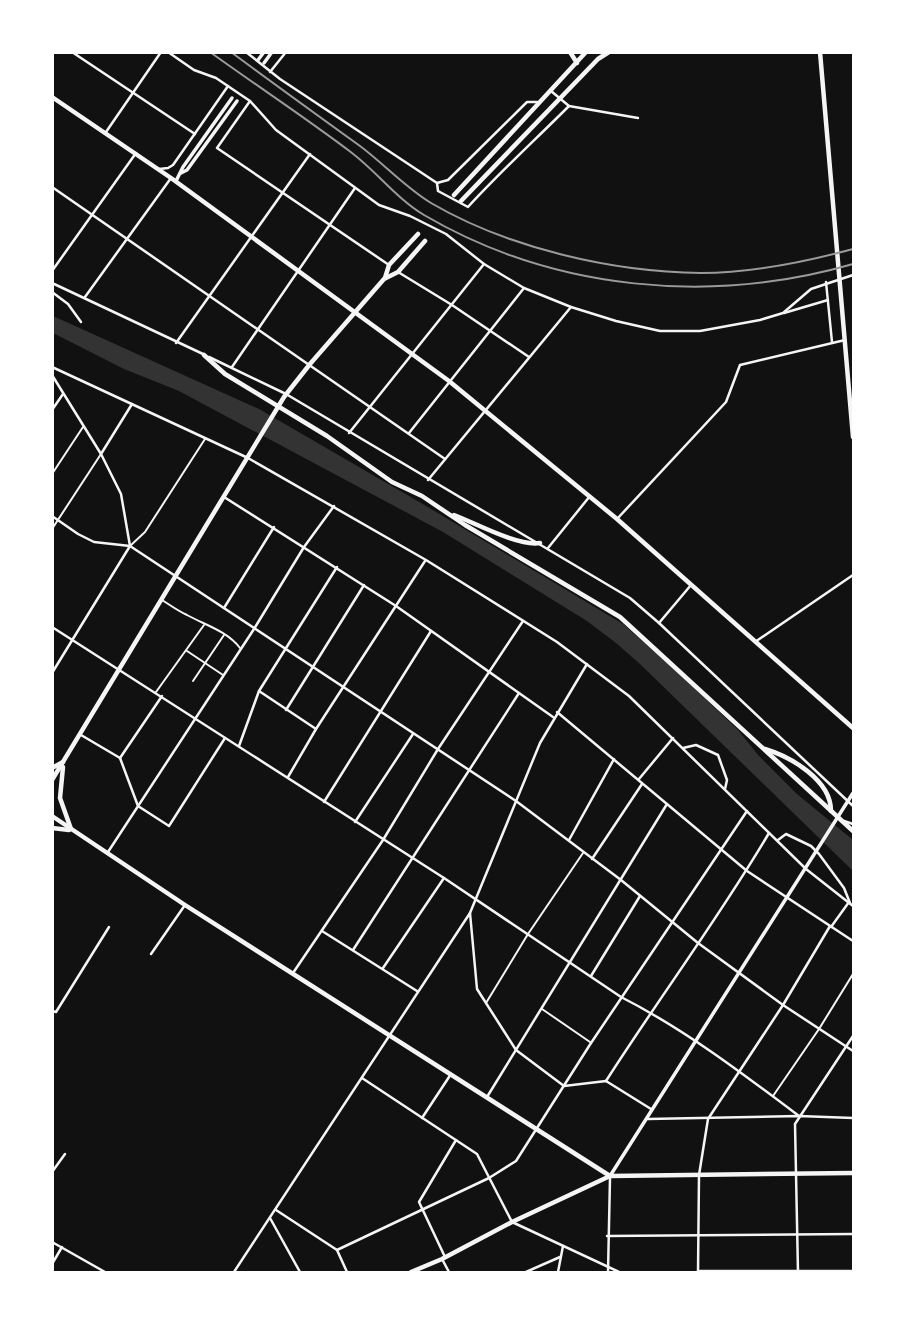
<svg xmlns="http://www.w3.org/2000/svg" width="906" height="1325" viewBox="0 0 906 1325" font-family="Quicksand,sans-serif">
  <rect width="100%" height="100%" fill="#111"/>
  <path fill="#333" d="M53,316L259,409L421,503L623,624L673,668L738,730L758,755L797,794L853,840V871L640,664L616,643L587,621L443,532L179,391L124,369L53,333Z"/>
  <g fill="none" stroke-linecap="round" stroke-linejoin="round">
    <g stroke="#f5f5f5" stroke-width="2">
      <path d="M52,474L83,427"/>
      <path d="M52,529L101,454"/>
      <path d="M130,546L145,532L205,439"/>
      <path d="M162,600C170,605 178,611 187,615C205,625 227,631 240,648"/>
      <path d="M187,651L223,675"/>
      <path d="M193,681L224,635"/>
      <path d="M156,692L204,625"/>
      <path d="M486,1003L528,934L583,853"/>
      <path d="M542,1009L590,1042"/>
      <path d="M773,1096L819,1029L853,974"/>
    </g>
    <g stroke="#f5f5f5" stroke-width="2.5">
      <path d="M72,52L195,134"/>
      <path d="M168,52L194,70L216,78L250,101L276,130L379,205L410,216L446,234L484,264L524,288L571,307L616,321L660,331H700L760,320L783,313L811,289L853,275"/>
      <path d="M246,52L280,79L437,183L438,191L468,207C500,172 535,140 569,106"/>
      <path d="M270,72L286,52"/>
      <path d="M551,91L569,106L638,118"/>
      <path d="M250,101L217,148L389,265"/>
      <path d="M106,132L161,52"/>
      <path d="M159,169L168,168L173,165L228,86"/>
      <path d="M437,183L448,180L527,102H537"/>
      <path d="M52,187L445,459"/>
      <path d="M52,271L136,153"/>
      <path d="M398,272L452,305L529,357"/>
      <path d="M826,282L832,342"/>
      <path d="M52,283L203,354"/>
      <path d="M52,292L68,304L81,322"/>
      <path d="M85,297L171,178"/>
      <path d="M784,313L828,300"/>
      <path d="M176,343L310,154"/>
      <path d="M209,357L286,394L630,598L659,623L853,806"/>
      <path d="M52,367L248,458L426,560L557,642L629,696L806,869L853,906"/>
      <path d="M232,367L355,188"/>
      <path d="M52,375L101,454L121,494L130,546L52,673"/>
      <path d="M52,410L63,394"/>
      <path d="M349,433L484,264"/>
      <path d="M409,433L524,288"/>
      <path d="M101,454L132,404"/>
      <path d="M428,480L571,307"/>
      <path d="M224,497L396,606L553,717"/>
      <path d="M52,516L78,534L94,542L130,546L516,801L621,880L698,943L783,1005L853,1051"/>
      <path d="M617,519L726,402L740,365L845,340"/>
      <path d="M548,548L590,496"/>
      <path d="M224,608L274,527"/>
      <path d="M659,623L691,585"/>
      <path d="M52,627L444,878L621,997C684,1029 742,1073 799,1116"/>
      <path d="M755,642L853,575"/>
      <path d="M259,691L316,729"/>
      <path d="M286,710L364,585"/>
      <path d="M557,712L747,871L853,941"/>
      <path d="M81,735L120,758"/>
      <path d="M239,746L259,691L337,567"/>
      <path d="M683,748L696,745L718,755L727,780L725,789"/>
      <path d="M120,758L138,806L169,826L225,738"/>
      <path d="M120,758L162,696"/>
      <path d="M288,777L316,729L425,561"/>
      <path d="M639,779L673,738"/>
      <path d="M324,802L431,631"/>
      <path d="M844,821L853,824"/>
      <path d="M355,822L413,734"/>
      <path d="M569,840L614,759"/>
      <path d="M778,840L786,834L811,846L819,854L844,888L850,903"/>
      <path d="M108,852L254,629L304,547L334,506"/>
      <path d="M592,859L642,784"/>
      <path d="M470,913L477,989L516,1050L564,1086L606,1081L651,1109"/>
      <path d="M831,927L849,902"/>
      <path d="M322,931L417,991"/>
      <path d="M353,950L519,693"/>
      <path d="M151,954L185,905"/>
      <path d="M383,968L444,878"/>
      <path d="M293,973L383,840L438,749L523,621"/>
      <path d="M591,976L640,896"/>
      <path d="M52,1011L56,1012L109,927"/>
      <path d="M362,1078L477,1154L512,1222L619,1272"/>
      <path d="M606,1081C659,998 719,918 769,833"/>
      <path d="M487,1097L667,804"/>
      <path d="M422,1118L451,1074"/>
      <path d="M648,1119L799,1116L853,1118"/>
      <path d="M52,1172L65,1154"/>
      <path d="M276,1210L337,1250L489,1178L516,1161L591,1043L747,811"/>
      <path d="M270,1218L300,1272"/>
      <path d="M607,1236L853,1234"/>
      <path d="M52,1242L105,1272"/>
      <path d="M337,1250L347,1272"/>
      <path d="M445,1257L419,1202L456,1140"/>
      <path d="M442,1259L449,1272"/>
      <path d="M52,1264L62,1247"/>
      <path d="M698,1271H853"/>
      <path d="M234,1272L470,913L540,743L587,664"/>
      <path d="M526,1272L560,1257"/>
      <path d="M558,1272L563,1246"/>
      <path d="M608,1272L610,1178"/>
      <path d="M698,1272L699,1175L708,1119L783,1005L830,926"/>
      <path d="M798,1272L795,1124L853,1036"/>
    </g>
    <g stroke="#f5f5f5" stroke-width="3.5">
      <path d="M258,60L264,52"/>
      <path d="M264,63L272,52"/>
      <path d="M181,173L187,170L237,101"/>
      <path d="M176,181L183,167L232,98"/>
      <path d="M610,1176L853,793"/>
    </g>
    <g stroke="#f5f5f5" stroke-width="4.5">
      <path d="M820,52L853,437"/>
      <path d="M204,355L225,374L327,436L392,482L422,496L465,525L620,617L853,831"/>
      <path d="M454,515C475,523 519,547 540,543"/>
      <path d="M765,749C791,757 831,780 831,811"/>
      <path d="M411,1272L442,1259L512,1222L610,1176"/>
    </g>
    <g stroke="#f5f5f5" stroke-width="4.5">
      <path d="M570,52L577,63"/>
      <path d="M52,97L171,178L449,381L617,519L853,728"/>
      <path d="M454,195L586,52"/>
      <path d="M461,201L598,59L609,52"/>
      <path d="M385,278L389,265L418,234"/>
      <path d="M63,767L60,798L71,829"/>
      <path d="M52,768L63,762"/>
      <path d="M52,780L284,397L310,364L384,279L398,272L425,241"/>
      <path d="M52,816L185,905L610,1176L853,1173"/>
      <path d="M52,828L69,830"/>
    </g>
    <g stroke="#9a9a9a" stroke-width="2">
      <path d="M210,52C257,86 306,118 352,153C377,172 397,199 424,215C554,291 711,305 853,264"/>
      <path d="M231,52C274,84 317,115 360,146C384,164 406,188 431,203C508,248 612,272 701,273C752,273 805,262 853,249"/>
    </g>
  </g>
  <rect width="906" height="1325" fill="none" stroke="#ffffff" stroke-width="108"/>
</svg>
